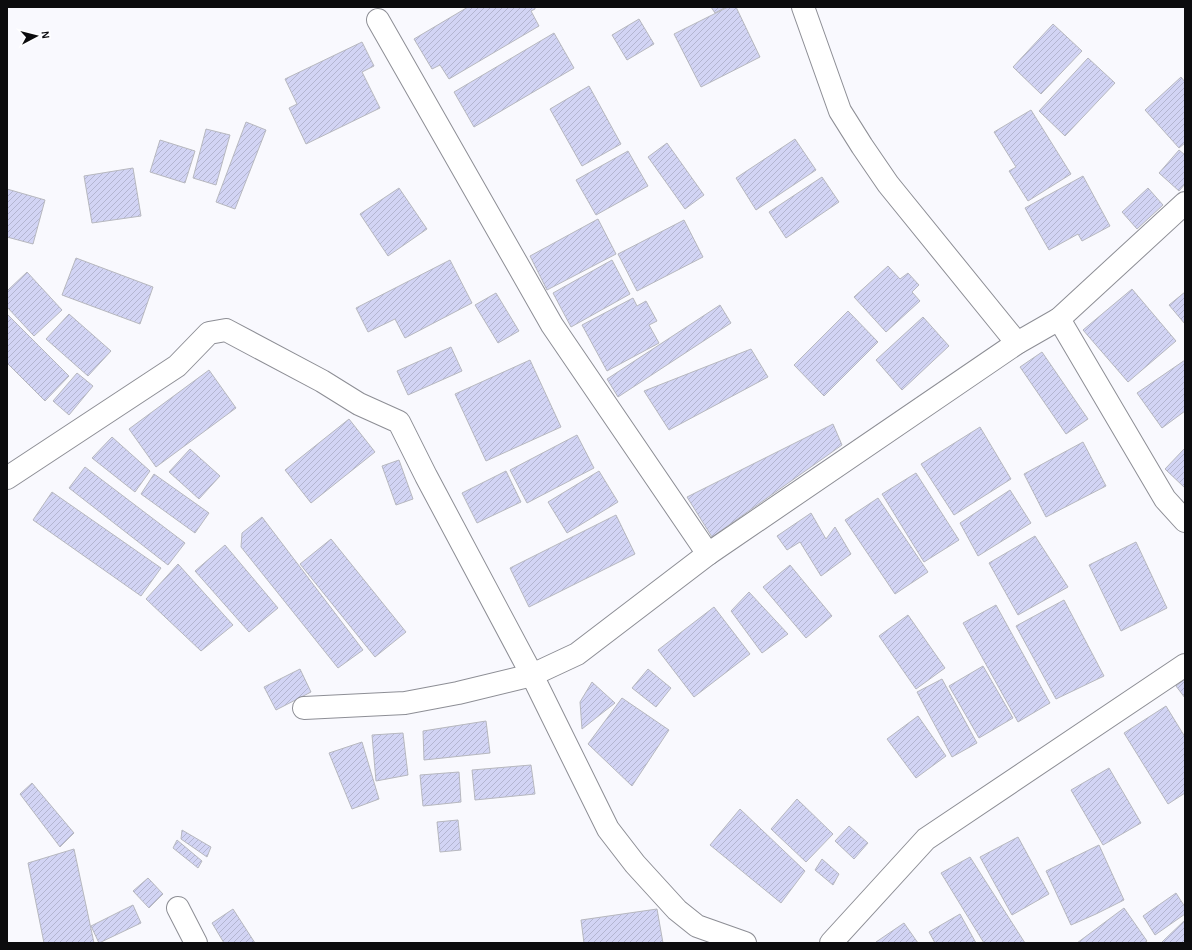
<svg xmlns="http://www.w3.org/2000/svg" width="1192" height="950" viewBox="0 0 1192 950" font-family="'Alegreya Sans',sans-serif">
  <defs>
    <pattern id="building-hatch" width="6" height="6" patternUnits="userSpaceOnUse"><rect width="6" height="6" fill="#d2d4f4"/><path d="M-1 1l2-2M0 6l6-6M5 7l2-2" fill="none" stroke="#b3b5d0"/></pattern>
  </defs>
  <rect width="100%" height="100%" fill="#f9f9fe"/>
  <g fill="url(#building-hatch)" stroke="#b7b8bf">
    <path d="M468,7H535V9L531,11L539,26L449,79L440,65L432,69L414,39Z"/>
    <path d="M711,7H726L715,13Z"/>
    <path d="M728,7H736L760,57L701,87L674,34Z"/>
    <path d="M639,19L654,44L627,60L612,35Z"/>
    <path d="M1053,24L1082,51L1041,94L1013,67Z"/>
    <path d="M554,33L574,68L474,127L454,92Z"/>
    <path d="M362,42L374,66L362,72L380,108L306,144L289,108L297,104L285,79Z"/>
    <path d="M1088,58L1115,83L1065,136L1039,111Z"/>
    <path d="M1181,77L1185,82V143L1179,148L1145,110Z"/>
    <path d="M589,86L621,144L582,166L550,109Z"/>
    <path d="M1031,110L1071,174L1028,201L1009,171L1016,167L994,132Z"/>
    <path d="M246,122L266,130L235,209L216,202Z"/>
    <path d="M206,129L230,135L216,185L193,178Z"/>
    <path d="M795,139L816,170L756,210L736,178Z"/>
    <path d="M160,140L195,151L185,183L150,172Z"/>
    <path d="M667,143L704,195L685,209L648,157Z"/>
    <path d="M1179,150L1185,155V184L1179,191L1159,173Z"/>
    <path d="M628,151L648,186L596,215L576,180Z"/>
    <path d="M133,168L141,216L92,223L84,176Z"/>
    <path d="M1083,176L1110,226L1082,241L1078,234L1049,250L1025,208Z"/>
    <path d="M822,177L839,202L786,238L769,212Z"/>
    <path d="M399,188L427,229L388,256L360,214Z"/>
    <path d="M1148,188L1163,205L1137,229L1122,212Z"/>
    <path d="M7,189L45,200L33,244L7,237Z"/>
    <path d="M598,219L616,254L547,290L530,256Z"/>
    <path d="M684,220L703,257L637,291L618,254Z"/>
    <path d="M76,258L153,287L140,324L62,295Z"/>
    <path d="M450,260L472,303L405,338L395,319L368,332L356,308Z"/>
    <path d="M612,260L630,294L571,327L553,293Z"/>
    <path d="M888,266L900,279L908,273L919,285L912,292L920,301L886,332L854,297Z"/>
    <path d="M27,272L62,310L34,336L7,307V291Z"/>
    <path d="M1132,289L1176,341L1128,382L1083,330Z"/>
    <path d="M1185,292V324L1169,305Z"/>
    <path d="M496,293L519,331L498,343L475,305Z"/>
    <path d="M633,298L637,306L646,301L657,321L649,325L659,343L607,371L582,325Z"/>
    <path d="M720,305L731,323L618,397L607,379Z"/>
    <path d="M848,311L878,342L824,396L794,365Z"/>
    <path d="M7,314L69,376L45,401L7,363Z"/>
    <path d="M69,314L111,351L88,376L46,339Z"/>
    <path d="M923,317L949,346L902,390L876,360Z"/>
    <path d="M451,347L462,371L408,395L397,371Z"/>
    <path d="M751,349L768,377L669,430L644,391Z"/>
    <path d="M1042,352L1088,419L1066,434L1020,367Z"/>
    <path d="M530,360L561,427L486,461L455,394Z"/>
    <path d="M1185,360V411L1162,428L1137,393Z"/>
    <path d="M209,370L236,408L156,467L129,429Z"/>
    <path d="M77,373L93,386L69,415L53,401Z"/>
    <path d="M349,419L375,452L311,503L285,470Z"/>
    <path d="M833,424L842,445L712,537L687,497Z"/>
    <path d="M980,427L1011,479L954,515L921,464Z"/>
    <path d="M577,435L594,468L527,503L510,470Z"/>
    <path d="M112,437L150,471L135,492L92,458Z"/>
    <path d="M1083,442L1106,486L1046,517L1024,474Z"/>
    <path d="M1185,448V488L1165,469Z"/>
    <path d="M190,449L220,476L199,499L169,472Z"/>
    <path d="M399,460L413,499L396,505L382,466Z"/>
    <path d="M85,467L185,543L168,565L69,488Z"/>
    <path d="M506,471L521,502L477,523L462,493Z"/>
    <path d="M599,471L618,502L567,533L548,502Z"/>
    <path d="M916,473L959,540L924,562L882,494Z"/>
    <path d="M154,474L209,513L195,533L141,494Z"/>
    <path d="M1010,490L1031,523L978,556L960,523Z"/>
    <path d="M52,492L161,568L141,596L33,520Z"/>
    <path d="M878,498L928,572L895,594L845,520Z"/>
    <path d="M811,513L826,539L835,527L851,554L821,576L800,542L787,550L777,536Z"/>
    <path d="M616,515L635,554L529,607L510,568Z"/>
    <path d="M262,517L363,650L338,668L241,547L242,533Z"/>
    <path d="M1035,536L1068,587L1018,615L989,563Z"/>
    <path d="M331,539L406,632L375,657L300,564Z"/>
    <path d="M1136,542L1167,608L1121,631L1089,565Z"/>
    <path d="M225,545L278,608L249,632L195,571Z"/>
    <path d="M178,564L233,625L201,651L146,599Z"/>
    <path d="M790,565L832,616L806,638L763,587Z"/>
    <path d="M749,592L788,634L762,653L731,611Z"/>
    <path d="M1064,600L1104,676L1056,699L1016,626Z"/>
    <path d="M996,605L1050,703L1018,722L963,623Z"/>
    <path d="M714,607L750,654L694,697L658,650Z"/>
    <path d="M908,615L945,668L916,689L879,636Z"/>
    <path d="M983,666L1013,718L979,738L949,686Z"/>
    <path d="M300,669L311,692L276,710L264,687Z"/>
    <path d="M648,669L671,688L656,707L632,688Z"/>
    <path d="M942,679L977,743L952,757L917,692Z"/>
    <path d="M1185,679V698L1176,686Z"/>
    <path d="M592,682L615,703L582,729L580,702Z"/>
    <path d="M622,698L669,730L632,786L588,744Z"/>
    <path d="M1166,706L1185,737V793L1168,804L1124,733Z"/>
    <path d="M918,716L946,756L916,778L887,739Z"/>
    <path d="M486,721L490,753L424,760L423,731Z"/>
    <path d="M403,733L408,775L376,781L372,735Z"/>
    <path d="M362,742L379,799L352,809L329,753Z"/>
    <path d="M531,765L535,794L475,800L472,770Z"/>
    <path d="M1109,768L1141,823L1103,845L1071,790Z"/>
    <path d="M459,772L461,802L423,806L420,775Z"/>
    <path d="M32,783L74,833L60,847L20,794Z"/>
    <path d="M797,799L833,834L806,862L771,829Z"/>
    <path d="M740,809L805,871L781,903L710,845Z"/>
    <path d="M458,820L461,850L440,852L437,822Z"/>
    <path d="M849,826L868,843L854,859L835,841Z"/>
    <path d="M182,830L211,847L207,857L181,839Z"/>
    <path d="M1018,837L1049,894L1012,915L980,857Z"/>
    <path d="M177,840L202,861L198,868L173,848Z"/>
    <path d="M1099,845L1124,900L1096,914L1071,925L1046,871Z"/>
    <path d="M74,849L94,943H44L28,863Z"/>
    <path d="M970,857L1025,943H984L941,873Z"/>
    <path d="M822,859L839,874L833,885L815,870Z"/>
    <path d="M148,878L163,894L149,908L133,891Z"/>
    <path d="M1176,893L1185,907V914L1155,935L1143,916Z"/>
    <path d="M133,905L141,923L99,943L91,926Z"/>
    <path d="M1124,908L1147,941L1144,943H1077Z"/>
    <path d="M233,909L255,943H224L212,923Z"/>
    <path d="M657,909L663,943H584L581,920Z"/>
    <path d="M960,914L976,943H935L929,932Z"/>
    <path d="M1185,920V943H1163L1162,942Z"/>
    <path d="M904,923L918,943H876V942Z"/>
  </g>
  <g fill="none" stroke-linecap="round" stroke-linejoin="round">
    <g stroke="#8d8e95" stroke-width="24">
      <g id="street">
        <path d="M803,7L840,111L862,146L888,184L1017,343"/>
        <path d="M378,20L552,325L708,554"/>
        <path d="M1059,319L1165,499L1185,521"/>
        <path d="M7,478L177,366L209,333L226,330L322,381L359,404L399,422L426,476L532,675L608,829L635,864L677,910L697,926L745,943"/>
        <path d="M304,708L405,703L458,693L532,675L577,654L708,554L1017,343L1059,319L1185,203"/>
        <path d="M178,908L196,943"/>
        <path d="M831,943L926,839L1185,665"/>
      </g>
    </g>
    <use href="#street" stroke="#fff" stroke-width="22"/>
  </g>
  <rect width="1192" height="950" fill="none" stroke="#0c0c0e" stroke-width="16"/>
  <g transform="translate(36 36) rotate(83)" stroke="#ffffff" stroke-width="3" paint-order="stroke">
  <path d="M0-3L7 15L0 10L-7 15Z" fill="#0c0c0e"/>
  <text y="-6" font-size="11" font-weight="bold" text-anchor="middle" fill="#0c0c0e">N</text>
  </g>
</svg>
